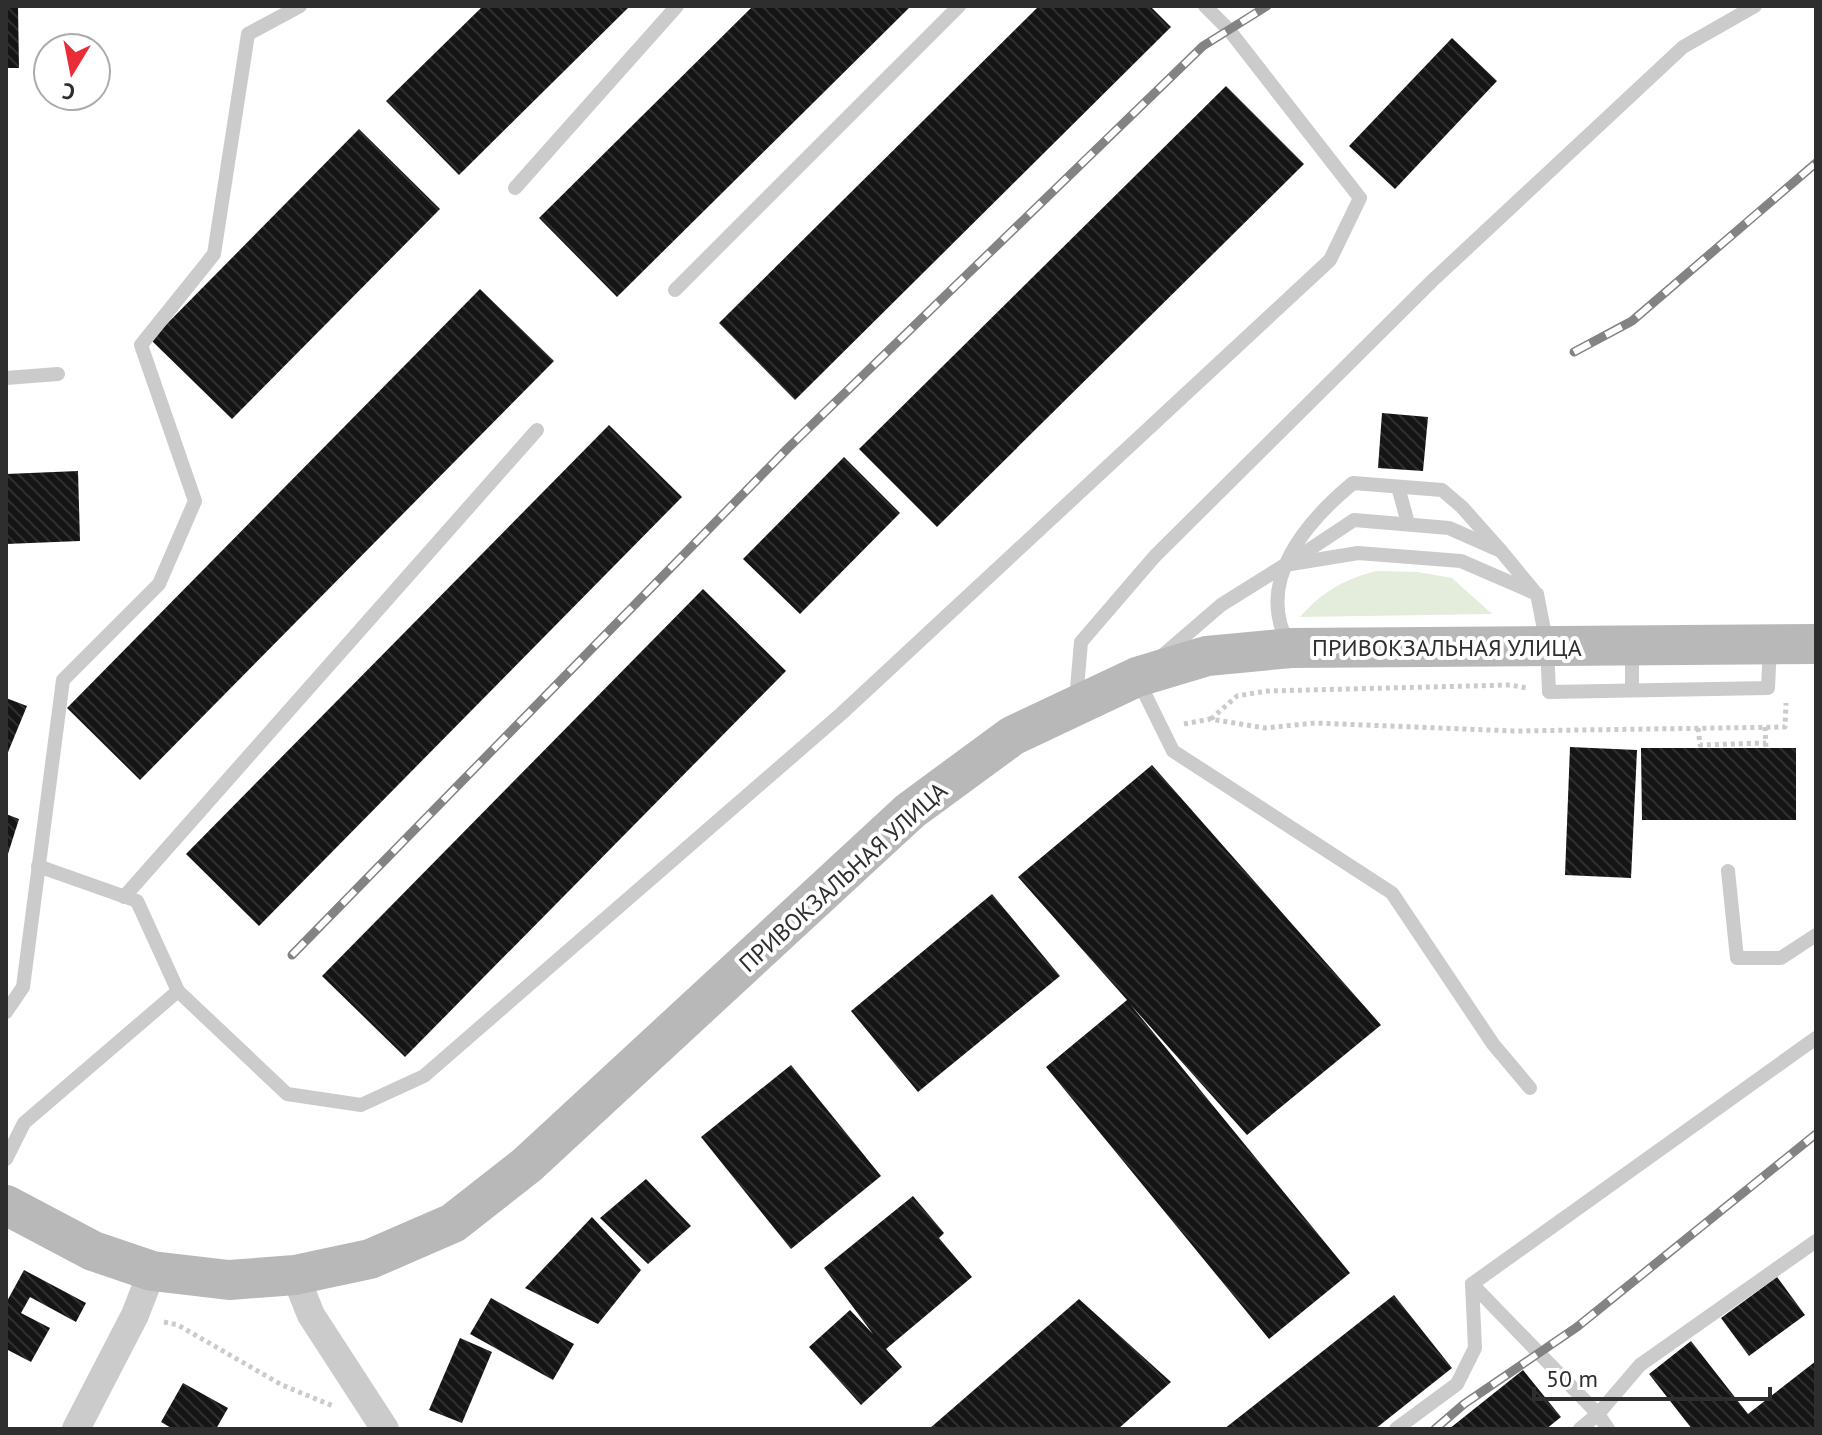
<svg xmlns="http://www.w3.org/2000/svg" width="1822" height="1435" viewBox="0 0 1822 1435" font-family="'PT Sans',sans-serif">
  <defs>
    <pattern id="building-back-hatch" width="6" height="6" patternUnits="userSpaceOnUse" patternTransform="scale(2)"><rect width="6" height="6" fill="#151515"/><path d="M-1 5l2 2M0 0l6 6M5-1l2 2" fill="none" stroke="#2f2f2f"/></pattern>
  </defs>
  <rect width="100%" height="100%" fill="#fff"/>
  <path fill="#e4ecdb" d="M1376,571L1418,572L1452,578L1492,614L1300,617C1323,591 1343,580 1376,571Z"/>
  <g fill="url(#building-back-hatch)">
    <path d="M6,6H18L19,68H6Z"/>
    <path d="M483,6H630L459,175L386,101Z"/>
    <path d="M753,6H911L617,297L539,218Z"/>
    <path d="M1039,6H1150L1171,27L795,400L719,323Z"/>
    <path d="M1452,38L1497,81L1395,189L1349,146Z"/>
    <path d="M1226,86L1304,164L937,527L859,449Z"/>
    <path d="M359,129L440,209L232,419L151,340Z"/>
    <path d="M480,289L554,361L140,780L67,708Z"/>
    <path d="M1382,413L1428,417L1423,471L1378,468Z"/>
    <path d="M609,425L682,497L259,926L186,854Z"/>
    <path d="M844,457L900,513L800,614L743,559Z"/>
    <path d="M78,471L80,541L6,544V474Z"/>
    <path d="M703,589L786,671L405,1057L322,976Z"/>
    <path d="M6,698L27,706L6,757Z"/>
    <path d="M1570,747L1637,750L1631,878L1565,875Z"/>
    <path d="M1641,748H1796V820H1642Z"/>
    <path d="M1152,765L1381,1025L1247,1135L1130,1004L1350,1273L1269,1339L1046,1067L1127,1000L1018,877Z"/>
    <path d="M6,814L19,819L7,857H6Z"/>
    <path d="M992,894L1060,976L918,1092L851,1011Z"/>
    <path d="M791,1065L881,1176L791,1249L701,1137Z"/>
    <path d="M646,1179L691,1226L648,1264L600,1218Z"/>
    <path d="M913,1196L944,1233L939,1238L972,1277L886,1349L902,1367L861,1405L809,1347L850,1310L873,1334L824,1268Z"/>
    <path d="M592,1217L641,1270L598,1324L525,1288Z"/>
    <path d="M24,1270L86,1303L76,1322L30,1297L21,1313L50,1328L31,1362L6,1349V1303Z"/>
    <path d="M1777,1277L1805,1315L1749,1356L1721,1318Z"/>
    <path d="M1394,1295L1452,1368L1375,1429H1224Z"/>
    <path d="M491,1298L574,1344L553,1380L470,1334Z"/>
    <path d="M1079,1299L1171,1382L1118,1429H929Z"/>
    <path d="M460,1338L492,1352L462,1423L429,1410Z"/>
    <path d="M1691,1341L1748,1414L1816,1361V1429H1692L1649,1374Z"/>
    <path d="M1523,1370L1561,1417L1546,1429H1449Z"/>
    <path d="M183,1383L228,1408L216,1429H173L161,1422Z"/>
  </g>
  <g fill="none" stroke-linecap="round" stroke-linejoin="round">
    <g stroke="#cbcbcb" stroke-width="5" stroke-dasharray="4 4" stroke-linecap="butt">
      <path d="M1211,719L1237,696L1267,691L1510,685L1527,688"/>
      <path d="M1184,724L1210,719L1265,728L1315,723L1514,731L1785,727L1786,703"/>
      <path d="M1765,727L1766,748"/>
      <path d="M1698,728L1700,745L1766,743"/>
      <path d="M164,1322L178,1325L282,1385L333,1406"/>
    </g>
    <g stroke="#cbcbcb" stroke-width="14">
      <path d="M515,188L677,6"/>
      <path d="M675,290L959,6"/>
      <path d="M6,378L58,374"/>
      <path d="M1398,487L1408,523"/>
      <path d="M1292,561L1354,520L1449,528L1501,551L1534,591"/>
      <path d="M1289,645C1254,582 1306,522 1353,483L1442,490L1462,507L1501,551"/>
      <path d="M1632,647V690"/>
      <path d="M1163,655L1221,605L1285,565L1358,553L1461,561L1537,594L1547,645L1549,692L1768,688L1770,646"/>
      <path d="M1138,680L1173,751L1392,893L1493,1044L1530,1088"/>
      <path d="M1076,700L1081,642L1155,556L1432,281L1683,47L1755,6"/>
      <path d="M38,866L137,901L178,991"/>
      <path d="M1728,871L1737,958H1781L1816,935"/>
      <path d="M124,897L537,430"/>
      <path d="M6,1012L23,987L63,680L159,584L195,501L141,345L214,254L248,34L300,6"/>
      <path d="M6,1159L24,1123L178,991L287,1094L361,1105L424,1076L841,714L1330,260L1360,198L1229,30L1205,6"/>
      <path d="M1472,1284L1598,1414L1580,1429"/>
      <path d="M1396,1429L1457,1384L1475,1348L1472,1284L1816,1038"/>
      <path d="M1608,1429L1598,1414L1640,1365L1816,1241"/>
    </g>
    <g stroke="#cbcbcb" stroke-width="28">
      <path d="M295,1275L311,1315L385,1429"/>
      <path d="M76,1429L135,1315L152,1271"/>
    </g>
    <path stroke="#b8b8b8" stroke-width="40" d="M6,1205L93,1251L152,1271L229,1280L295,1275L370,1259L453,1223L527,1165L910,811L1012,736L1137,677L1207,656L1291,648L1816,644"/>
    <g stroke="#838383" stroke-width="9">
      <g id="rail">
        <path d="M1574,352L1632,321L1816,163"/>
        <path d="M292,955L788,448L1203,46L1267,6"/>
        <path d="M1435,1429L1464,1404L1577,1327L1816,1134"/>
      </g>
    </g>
    <use href="#rail" stroke="#fff" stroke-width="6" stroke-dasharray="18" stroke-linecap="butt"/>
  </g>
  <g text-anchor="middle" dominant-baseline="central" stroke-width="8" stroke-linejoin="round" paint-order="stroke">
    <g font-size="24" fill="#2e2e2e" stroke="#fff">
      <text x="1447" y="647">ПРИВОКЗАЛЬНАЯ УЛИЦА</text>
      <text transform="translate(843 877) rotate(-42)">ПРИВОКЗАЛЬНАЯ УЛИЦА</text>
    </g>
  </g>
  <rect width="1822" height="1435" fill="none" stroke="#2e2e2e" stroke-width="16"/>
  <g transform="translate(72 72) rotate(190)"><circle r="38" fill="#ffffff" stroke="#ababab" stroke-width="2"/>
  <path d="M0-6L14 30L0 20L-14 30Z" fill="#e92c36"/>
  <text y="-12" font-size="22" font-weight="bold" text-anchor="middle" fill="#2e2e2e">С</text>
  </g>
  <path d="M1534 1387v12h236v-12" fill="none" stroke="#2e2e2e" stroke-width="4"/>
  <text x="1546" y="1387" font-size="24" fill="#2e2e2e" stroke="#ffffff" stroke-width="6" paint-order="stroke">50 m</text>
</svg>
